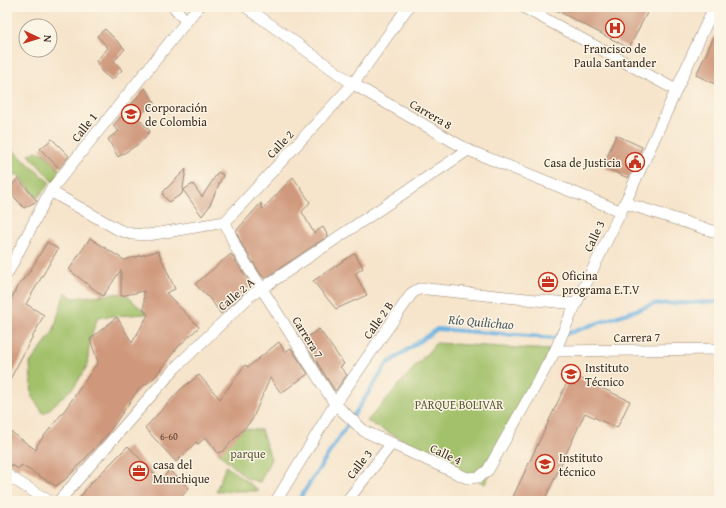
<svg xmlns="http://www.w3.org/2000/svg" width="726" height="508" viewBox="0 0 726 508" font-family="'Gentium Book Plus',serif">
  <rect width="100%" height="100%" fill="#fcf5e5"/>
  <filter id="ink" filterUnits="userSpaceOnUse"><feTurbulence type="fractalNoise" baseFrequency=".025" numOctaves="2"/><feDisplacementMap in="SourceGraphic" scale="8" xChannelSelector="R" yChannelSelector="G"/><feConvolveMatrix kernelMatrix="1 2 1 2 8 2 1 2 1" color-interpolation-filters="sRGB"/></filter>
  <filter id="wash" filterUnits="userSpaceOnUse"><feTurbulence type="fractalNoise" baseFrequency=".012" numOctaves="4" result="noise"/><feDisplacementMap in="SourceGraphic" scale="16" xChannelSelector="R" yChannelSelector="G"/><feGaussianBlur stdDeviation="0.9" result="paint"/><feColorMatrix in="noise" values="0 0 0 0 0 0 0 0 0 0 0 0 0 0 0 0 0 1.4 0 .05"/><feComposite in="paint" operator="in"/></filter>
  <g filter="url(#wash)">
    <rect width="100%" height="100%" fill="#f6e4cb"/>
    <g fill="#a2c16a" stroke="#6e7644">
      <path d="M14,151L50,183L37,198L19,175L12,174L7,165V156Z"/>
      <path d="M36,151L45,154L61,172L53,182L29,155Z"/>
      <path d="M65,292L73,298L124,293L147,314L98,317L90,339L87,366L75,386L44,414L32,397L30,363L53,332Z"/>
      <path d="M436,343L550,350L485,484L367,421Z"/>
      <path d="M243,429L261,430L271,459L260,482L246,478L219,453Z"/>
      <path d="M226,466L259,491H216Z"/>
    </g>
    <g fill="none" stroke-linecap="round" stroke-linejoin="round">
      <path stroke="#6bb1e1" stroke-width="4" d="M298,501L387,364L437,329L554,338L654,304L719,302"/>
    </g>
    <g id="blocks">
      <g fill="#cf987b">
        <path d="M550,7H650L629,48Z"/>
        <path d="M719,26V86L696,75Z"/>
        <path d="M105,29L125,49L114,61L122,70L112,80L102,72L96,61L108,48L97,36Z"/>
        <path d="M145,88L155,103L137,117L150,131L140,143L118,157L108,139L119,131L113,126Z"/>
        <path d="M616,135L642,147L628,178L603,167Z"/>
        <path d="M52,139L69,156L59,168L40,149Z"/>
        <path d="M186,169L182,194L169,202L163,195L164,191Z"/>
        <path d="M218,172L223,175L209,207L202,216L183,190L193,184L202,197Z"/>
        <path d="M293,177L310,202L302,212L314,233L323,227L328,236L265,278L262,276L242,245L236,231L261,203L263,209Z"/>
        <path d="M18,178L37,201L24,208L8,190Z"/>
        <path d="M90,238L124,260L158,251L175,289L166,293L199,327L177,348L154,378L138,390L107,435L67,478L56,486L21,465L19,469L7,463V429L36,450L37,445L67,407L98,362L90,339L117,317L132,343L148,315L144,310V291L121,296V270L103,296L69,270Z"/>
        <path d="M47,242L58,249L26,304L44,315L7,385V308L17,287L30,271Z"/>
        <path d="M355,253L363,268L355,274L367,295L336,309L313,281Z"/>
        <path d="M231,254L252,286L221,314L211,300L195,284Z"/>
        <path d="M319,329L344,364L340,367L347,375L335,391L303,340Z"/>
        <path d="M279,342L285,352L291,348L308,374L281,393L270,378L252,420L223,451L218,453L206,437L198,444L196,442L176,462L145,428L180,390L199,375L220,399L245,365L248,367Z"/>
        <path d="M571,374L630,401L617,428L585,413L544,501H511Z"/>
        <path d="M128,446L161,481L169,470L189,488L178,501H77L89,485Z"/>
      </g>
    </g>
  </g>
  <g filter="url(#ink)">
    <use href="#blocks" fill-opacity="0" stroke="#988774" stroke-width="1"/>
    <g fill="none" stroke-linecap="round" stroke-linejoin="round">
      <g stroke="#988774" stroke-width="12">
        <g id="minor">
          <path d="M174,7L185,20"/>
          <path d="M246,7L353,84L468,150L620,211"/>
          <path d="M523,7L676,90"/>
          <path d="M50,191L119,230L132,234L148,235L225,222L353,84L408,7"/>
          <path d="M625,203L719,233"/>
          <path d="M225,222L236,248L335,404L364,431L467,478L479,477L488,470L555,351L571,314L625,203L714,7"/>
          <path d="M7,274L50,191L198,7"/>
          <path d="M555,351L719,349"/>
          <path d="M7,475L49,501"/>
          <path d="M59,501L175,368L249,297L468,150"/>
          <path d="M276,501L335,404L412,293L419,289H427L576,304"/>
          <path d="M347,501L392,443"/>
        </g>
      </g>
      <use href="#minor" stroke="#fff" stroke-width="11"/>
    </g>
  </g>
  <defs>
    <g id="hospital-ring" transform="scale(1)"><circle r="9.5" fill="#fcf5e5" stroke="#c8321e" stroke-width="1.5"/><path d="M-5-5h3v3.5h4V-5h3V5h-3V1.5h-4V5h-3Z" fill="#c8321e"/></g>
    <g id="school-ring" transform="scale(1)"><circle r="9.5" fill="#fcf5e5" stroke="#c8321e" stroke-width="1.5"/><path d="M0-5L7-2L0 1L-7-2ZM-4 1L0 2.5L4 1V4Q0 6-4 4Z" fill="#c8321e"/></g>
    <g id="civic-ring" transform="scale(1)"><circle r="9.5" fill="#fcf5e5" stroke="#c8321e" stroke-width="1.5"/><path d="M-.6-6.5H3V-4.5H.6V-3L4-1V1h2V6H-6V1h2V-1L-.6-3ZM-1.2 2.5V6h2.4V2.5Z" fill="#c8321e"/></g>
    <g id="office-ring" transform="scale(1)"><circle r="9.5" fill="#fcf5e5" stroke="#c8321e" stroke-width="1.5"/><path d="M-6-3h4V-5.5h4V-3h4V5H-6ZM-1-4.5V-3h2v-1.5ZM-6 0V1H6V0Z" fill="#c8321e"/></g>
    <g id="university-ring" transform="scale(1)"><circle r="9.5" fill="#fcf5e5" stroke="#c8321e" stroke-width="1.5"/><path d="M0-5L7-2L0 1L-7-2ZM-4 1L0 2.5L4 1V4Q0 6-4 4Z" fill="#c8321e"/></g>
  </defs>
  <g fill-rule="evenodd">
    <use href="#hospital-ring" x="615" y="28"/>
    <use href="#school-ring" x="131" y="114"/>
    <use href="#civic-ring" x="635" y="162"/>
    <use href="#office-ring" x="548" y="282"/>
    <use href="#university-ring" x="571" y="374"/>
    <use href="#university-ring" x="545" y="464"/>
    <use href="#office-ring" x="139" y="471"/>
  </g>
  <g text-anchor="middle" dominant-baseline="central" stroke-width="3" stroke-linejoin="round" paint-order="stroke">
    <g font-size="10" fill="#604635">
      <text x="169" y="436">6-60</text>
    </g>
    <g font-size="12" fill="#3b2a1e" stroke="#fcf5e5" text-anchor="start">
      <text x="615" y="48" text-anchor="middle">Francisco de<tspan x="615" dy="14">Paula Santander</tspan></text>
      <text x="145" y="107">Corporación<tspan x="145" dy="14">de Colombia</tspan></text>
      <text x="621" y="162" text-anchor="end">Casa de Justicia</text>
      <text x="562" y="275">Oficina<tspan x="562" dy="14">programa E.T.V</tspan></text>
      <text x="585" y="367">Instituto<tspan x="585" dy="14">Técnico</tspan></text>
      <text x="559" y="457">Instituto<tspan x="559" dy="14">técnico</tspan></text>
      <text x="153" y="464">casa del<tspan x="153" dy="14">Munchique</tspan></text>
    </g>
    <g font-size="12" fill="#3b2a1e" stroke="#fcf5e5">
      <text transform="translate(431 114) rotate(30)">Carrera 8</text>
      <text transform="translate(84 127) rotate(-52)">Calle 1</text>
      <text transform="translate(280 144) rotate(-47)">Calle 2</text>
      <text transform="translate(594 236) rotate(-65)">Calle 3</text>
      <text transform="translate(236 294) rotate(-40)">Calle 2 A</text>
      <text transform="translate(378 320) rotate(-55)">Calle 2 B</text>
      <text transform="translate(308 337) rotate(58)">Carrera 7</text>
      <text transform="translate(637 337) rotate(-1)">Carrera 7</text>
      <text transform="translate(446 454) rotate(25)">Calle 4</text>
      <text transform="translate(359 464) rotate(-52)">Calle 3</text>
    </g>
    <g font-size="12" fill="#5a5735" stroke="#fcf5e5">
      <text x="459" y="404">PARQUE BOLIVAR</text>
      <text x="248" y="453">parque</text>
    </g>
    <g font-size="13" font-style="italic" fill="#4c5962" stroke="#fcf5e5">
      <text transform="translate(481 322) rotate(5)">Río Quilichao</text>
    </g>
  </g>
  <rect width="726" height="508" fill="none" stroke="#fcf5e5" stroke-width="24"/>
  <g transform="translate(38 38) rotate(94)"><circle r="19" fill="#fcf5e5" stroke="#afa495"/>
  <path d="M0-3L7 15L0 10L-7 15Z" fill="#c8321e"/>
  <text y="-6" font-size="11" font-weight="bold" text-anchor="middle" fill="#3b2a1e">N</text>
  </g>
</svg>
